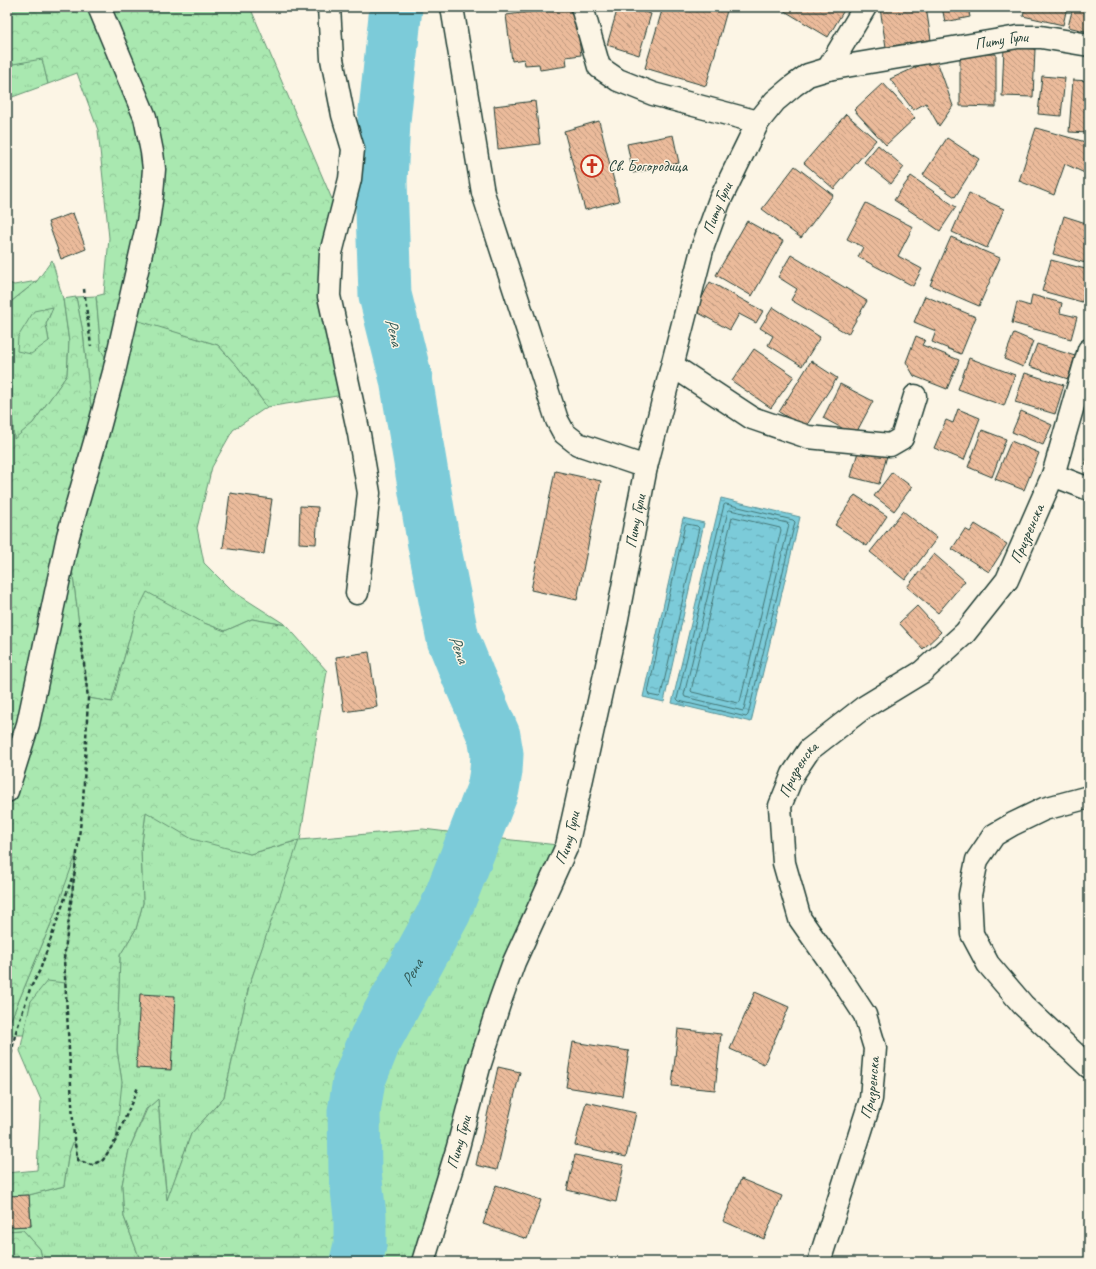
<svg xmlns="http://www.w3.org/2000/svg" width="1096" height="1269" viewBox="0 0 1096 1269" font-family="Caveat,sans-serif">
  <defs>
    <pattern id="grass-tufts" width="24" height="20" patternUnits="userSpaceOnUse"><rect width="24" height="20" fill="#a9e8b0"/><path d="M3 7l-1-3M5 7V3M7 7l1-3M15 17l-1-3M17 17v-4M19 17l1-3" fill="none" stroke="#91c898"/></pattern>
    <pattern id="forest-crowns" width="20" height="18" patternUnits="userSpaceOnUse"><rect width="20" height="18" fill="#a9e8b0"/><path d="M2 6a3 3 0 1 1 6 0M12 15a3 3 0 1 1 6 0" fill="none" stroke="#91c898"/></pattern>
    <pattern id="water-ripples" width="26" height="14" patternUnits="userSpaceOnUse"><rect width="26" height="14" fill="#7ccbd9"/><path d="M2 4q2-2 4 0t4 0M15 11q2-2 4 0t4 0" fill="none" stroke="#65a6b1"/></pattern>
    <pattern id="building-back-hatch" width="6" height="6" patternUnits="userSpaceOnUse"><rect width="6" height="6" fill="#ebbb9b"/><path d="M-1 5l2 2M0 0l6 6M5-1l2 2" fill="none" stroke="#be997f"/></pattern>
  </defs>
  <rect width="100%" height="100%" fill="#fcf5e5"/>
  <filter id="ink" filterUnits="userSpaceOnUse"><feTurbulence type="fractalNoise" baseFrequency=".025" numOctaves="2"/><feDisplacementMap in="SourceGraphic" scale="8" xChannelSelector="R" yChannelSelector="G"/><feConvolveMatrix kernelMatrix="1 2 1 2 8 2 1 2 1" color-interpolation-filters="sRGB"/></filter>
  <g filter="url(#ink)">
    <g fill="url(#grass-tufts)" stroke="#649272" fill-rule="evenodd">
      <path d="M42,58L48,84L7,99V64H13Z"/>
      <path d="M52,260L63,299L69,342L67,375L33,423L14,440L12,414V387L7,370V305L37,281ZM53,308L46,324L49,341L34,312Z"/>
      <path d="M96,296L101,350L126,316L218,345L238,367L267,407L233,430L212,467L197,528L204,563L231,590L286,625L252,619L225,631L204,623L136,614L112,702L88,698L68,536L97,435L90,400L83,332L76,297Z"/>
      <path d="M146,811L250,854L300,840L249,986L224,1097L191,1134L167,1201L158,1100L146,1109L129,1150L122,1185L124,1217L141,1262H43L40,1249L23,1230L7,1231V1227L31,1226L29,1195L64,1186L68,1156L74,1139L122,1082L117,1050L120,955L136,929L143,903L141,850Z"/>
      <path d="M475,836L567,846L536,915L423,1262H356L360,1245V1216L355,1172L354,1112L359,1080L375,1040L445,911Z"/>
      <path d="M77,849L64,959L66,983L31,1001L24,1035H7V1029L52,921Z"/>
    </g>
    <g fill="url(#forest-crowns)" stroke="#649272">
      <path d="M7,7H250L340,218L331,253L350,394L267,407L238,367L218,345L126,317L114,372L101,350L96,296L104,294L109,238L98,130L77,73L48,84L42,59L13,64H7Z"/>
      <path d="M37,281L8,304L7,305V282L14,285Z"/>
      <path d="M76,297L83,332L90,400L97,435L68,536L88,698L112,702L136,614L147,592L204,623L225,631L252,619L286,625L327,671L300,840L423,829L456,833L387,977L342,1088L337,1144V1246L334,1262H141L124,1217L122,1185L129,1150L147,1109L158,1099L162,1154L167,1200L191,1134L224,1097L249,986L299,840L250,854L192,839L146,812L141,850L143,903L136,929L120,955L117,1050L122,1082L116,1140L103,1160L91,1165L78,1160L74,1140L68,1156L64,1186L29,1195L7,1196V1173L37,1170L41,1100L20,1051L31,1001L47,981L66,983L64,959L77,852L52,921L7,1029V370L12,387V414L14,439L33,423L67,375L69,342L63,299Z"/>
      <path d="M53,307L46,324L49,341L31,354L17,351L18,337L34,311Z"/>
      <path d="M23,1230L40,1249L43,1262H7V1231Z"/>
    </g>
    <g fill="url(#water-ripples)" stroke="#579297">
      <path d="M721,498L800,517L751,722L672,703Z"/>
      <path d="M683,518L704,523L664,702L643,697Z"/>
    </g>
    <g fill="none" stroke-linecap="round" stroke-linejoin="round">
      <g stroke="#447676" stroke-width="1">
        <path d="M726,504L793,520L795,522L748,715L746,717L679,701L677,699L724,505Z"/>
        <path d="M730,510L787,523L789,525L744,709L743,711L685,697L684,695L728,511Z"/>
        <path d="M734,517L780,528L781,530L740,702L738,703L692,692L691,691L732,518Z"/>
        <path d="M687,524L697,526L699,528L661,695L659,697L649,695L648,692L685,525Z"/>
      </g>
      <path stroke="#7ccbd9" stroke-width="53" id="s1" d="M356,1262L360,1245V1216L355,1172L354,1112L359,1080L375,1040L445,911L493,789L496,771L497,754L494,736L468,676L453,639L434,545L406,379L385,295L381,182L384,121L396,7"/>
    </g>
    <g fill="url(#building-back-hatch)" stroke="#1f3d34">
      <path d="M493,7H515L493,10Z"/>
      <path d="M569,7H575L581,55L566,57L567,66L540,70L539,64L525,65L524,59L512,61L506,15Z"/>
      <path d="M618,7H627L651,14L639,55L607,45Z"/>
      <path d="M663,7H728L706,86L645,68Z"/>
      <path d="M778,7H846L828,37Z"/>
      <path d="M887,7H926L931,40L886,47L880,8Z"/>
      <path d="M942,7H968L970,17L945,22Z"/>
      <path d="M983,7H1007V11L984,10Z"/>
      <path d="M1025,7H1067L1063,25L1023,16Z"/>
      <path d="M1073,7H1089V32L1068,27Z"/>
      <path d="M1004,47L1035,49L1033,97L1002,96Z"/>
      <path d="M960,54H996V107L960,106Z"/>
      <path d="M936,58L953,106L939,126L926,103L913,110L890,79Z"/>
      <path d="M1042,76L1065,78L1061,116L1038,114Z"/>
      <path d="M1073,80L1089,81V133L1069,132Z"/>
      <path d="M883,83L915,118L886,145L854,110Z"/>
      <path d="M535,101L540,144L498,149L494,106Z"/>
      <path d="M846,114L876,140L834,189L804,163Z"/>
      <path d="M599,121L619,201L585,210L564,131Z"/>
      <path d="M1036,128L1089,143V175L1065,164L1054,195L1019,181Z"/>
      <path d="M673,135L679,163L633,173L627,144Z"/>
      <path d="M947,138L979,159L955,197L923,175Z"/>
      <path d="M878,145L904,167L891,184L864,162Z"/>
      <path d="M795,166L833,195L801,238L762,209Z"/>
      <path d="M911,176L956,207L940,231L894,200Z"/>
      <path d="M969,193L1004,209L987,248L952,232Z"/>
      <path d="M866,203L913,227L898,256L922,269L913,286L858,257L863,247L847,239Z"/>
      <path d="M73,213L86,249L61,259L48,222Z"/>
      <path d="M1064,216L1089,224V264L1053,254Z"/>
      <path d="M747,221L783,241L752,296L716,275Z"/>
      <path d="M951,237L1000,258L979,306L930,285Z"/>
      <path d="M791,255L867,301L848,334L791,300L797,289L778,277Z"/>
      <path d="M1051,260L1089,270V276L1082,302L1042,291Z"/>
      <path d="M710,282L763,311L756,323L739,314L730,330L695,311Z"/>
      <path d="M1032,295L1062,303L1060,313L1077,317L1071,339L1012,323L1017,302L1030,306Z"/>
      <path d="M925,296L976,317L961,354L932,342L936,331L914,322Z"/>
      <path d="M773,307L820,337L802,366L768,345L773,336L760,328Z"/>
      <path d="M1014,333L1033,341L1023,367L1004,359Z"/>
      <path d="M916,336L925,340L922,345L959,360L947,389L914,376L906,362Z"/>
      <path d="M1037,344L1075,356L1068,379L1029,366Z"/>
      <path d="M754,349L794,376L771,408L732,381Z"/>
      <path d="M969,358L1015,375L1004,406L958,389Z"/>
      <path d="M811,361L837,378L805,428L779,412Z"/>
      <path d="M1025,373L1064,385L1055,414L1015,402Z"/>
      <path d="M840,384L873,401L855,435L823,418Z"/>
      <path d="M958,409L980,418L964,460L934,448L946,420L953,423Z"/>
      <path d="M1021,411L1052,425L1043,445L1012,432Z"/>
      <path d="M982,430L1006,439L992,477L968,467Z"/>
      <path d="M1011,441L1039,453L1024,490L995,479Z"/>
      <path d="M859,448L887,456L879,484L851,477Z"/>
      <path d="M1089,453V465L1085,464Z"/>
      <path d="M555,471L601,481L577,600L531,590Z"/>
      <path d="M892,472L912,487L894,511L874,496Z"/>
      <path d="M230,493L272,499L264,554L223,548Z"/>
      <path d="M855,495L887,516L867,546L835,525Z"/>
      <path d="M300,506L318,507L316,544L299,543Z"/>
      <path d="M903,511L937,538L905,580L870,552Z"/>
      <path d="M975,524L1007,544L989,572L952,549L965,529L970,532Z"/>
      <path d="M934,554L965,581L938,613L907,587Z"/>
      <path d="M917,606L941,632L923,649L899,623Z"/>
      <path d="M369,652L377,707L344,712L336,657Z"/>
      <path d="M755,992L789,1007L764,1064L730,1049Z"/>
      <path d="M140,994L175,996L171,1070L136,1068Z"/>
      <path d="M678,1029L721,1034L715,1090L672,1086Z"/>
      <path d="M573,1042L629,1051L622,1096L566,1087Z"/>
      <path d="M498,1067L520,1072L497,1170L476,1165Z"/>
      <path d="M586,1102L636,1113L626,1157L575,1145Z"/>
      <path d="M575,1155L624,1165L616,1202L567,1190Z"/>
      <path d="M741,1179L782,1196L764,1239L723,1221Z"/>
      <path d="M496,1185L541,1200L527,1239L483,1224Z"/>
      <path d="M29,1195L31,1226L7,1227V1196Z"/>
    </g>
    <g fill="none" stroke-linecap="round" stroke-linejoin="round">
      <g stroke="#1f3d34" stroke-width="25">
        <g id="minor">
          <path d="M329,7L332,59L343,115L353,149L350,179L331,253L329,296L359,434L369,493L357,593"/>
          <path d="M452,7L483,193L557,420L564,433L578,444L646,467"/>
          <path d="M582,7L599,67L618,80L653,94L758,122"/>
          <path d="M828,69L865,7"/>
          <path d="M673,366L752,418L808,437L890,445L902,438L915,396"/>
          <path d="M1053,475L1089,489"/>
          <path id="s2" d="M819,1262L871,1099L875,1048L865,1015L835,969L800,919L784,863L780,806L793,774L809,750L863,708L922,672L965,633L1007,580L1053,475L1089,350"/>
        </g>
      </g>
      <g stroke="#1f3d34" stroke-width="25">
        <g id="tertiary">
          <path d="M7,791L28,724L68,536L97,435L114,372L148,222L152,194L154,169L152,152L145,117L99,7"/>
          <path id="s3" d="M423,1262L458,1147L479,1067L500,1001L514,962L567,846L615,629L646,467L703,246L719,202L758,122L775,101L793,86L808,75L828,69L1018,37H1041L1089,45"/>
        </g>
      </g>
      <g stroke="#1f3d34" stroke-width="25">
        <path id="secondary" d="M1089,797L1044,809L1013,824L994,835L977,860L970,895L972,934L988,964L1023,1005L1089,1067"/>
      </g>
      <g stroke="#1f3d34" stroke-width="2.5" stroke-dasharray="4 3" stroke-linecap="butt">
        <path d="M84,289L91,346"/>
        <path d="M79,621L88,698L83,804L64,959L74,1139L78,1160L91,1165L103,1160L116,1140L138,1087"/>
        <path d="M7,1109L9,1102L11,1083L10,1061L15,1035L30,989L40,970L73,875"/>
      </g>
      <use href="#minor" stroke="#fcf5e5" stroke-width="22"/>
      <use href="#tertiary" stroke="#fcf5e5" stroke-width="22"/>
      <use href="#secondary" stroke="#fcf5e5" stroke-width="22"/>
    </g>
  </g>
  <defs>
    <g id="church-ring" transform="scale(1.15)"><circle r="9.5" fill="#fcf5e5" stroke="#c8321e" stroke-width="1.5"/><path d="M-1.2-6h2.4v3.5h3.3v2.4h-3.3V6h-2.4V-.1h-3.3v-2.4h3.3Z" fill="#c8321e"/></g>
  </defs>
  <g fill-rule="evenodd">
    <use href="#church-ring" x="592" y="166"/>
  </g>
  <g text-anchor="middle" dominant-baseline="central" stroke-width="3" stroke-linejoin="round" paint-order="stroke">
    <g font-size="16" fill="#1f3d34" stroke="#fcf5e5">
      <text stroke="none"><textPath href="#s3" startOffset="1458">Питу Гули</textPath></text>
      <text stroke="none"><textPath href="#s3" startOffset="1097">Питу Гули</textPath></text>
      <text stroke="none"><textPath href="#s3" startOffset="773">Питу Гули</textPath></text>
      <text stroke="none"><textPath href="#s2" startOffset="865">Призренска</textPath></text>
      <text stroke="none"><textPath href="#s2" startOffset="529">Призренска</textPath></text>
      <text stroke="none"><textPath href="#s3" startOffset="449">Питу Гули</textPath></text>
      <text stroke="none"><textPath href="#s2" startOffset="182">Призренска</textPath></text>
      <text stroke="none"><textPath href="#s3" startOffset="125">Питу Гули</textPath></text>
    </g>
    <g font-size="16" fill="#1f3d34" stroke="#fcf5e5" text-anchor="start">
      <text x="608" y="166">Св. Богородица</text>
    </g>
    <g font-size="17" font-style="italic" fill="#325955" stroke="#fcf5e5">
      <text transform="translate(394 332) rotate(76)">Pena</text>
      <text transform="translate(459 649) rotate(70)">Pena</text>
      <text stroke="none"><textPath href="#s1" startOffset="303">Pena</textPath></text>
    </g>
  </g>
  <rect width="1096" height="1269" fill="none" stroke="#fcf5e5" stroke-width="24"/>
  <rect x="12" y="12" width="1072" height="1245" fill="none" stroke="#1f3d34" stroke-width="1.5" filter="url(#ink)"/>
</svg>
